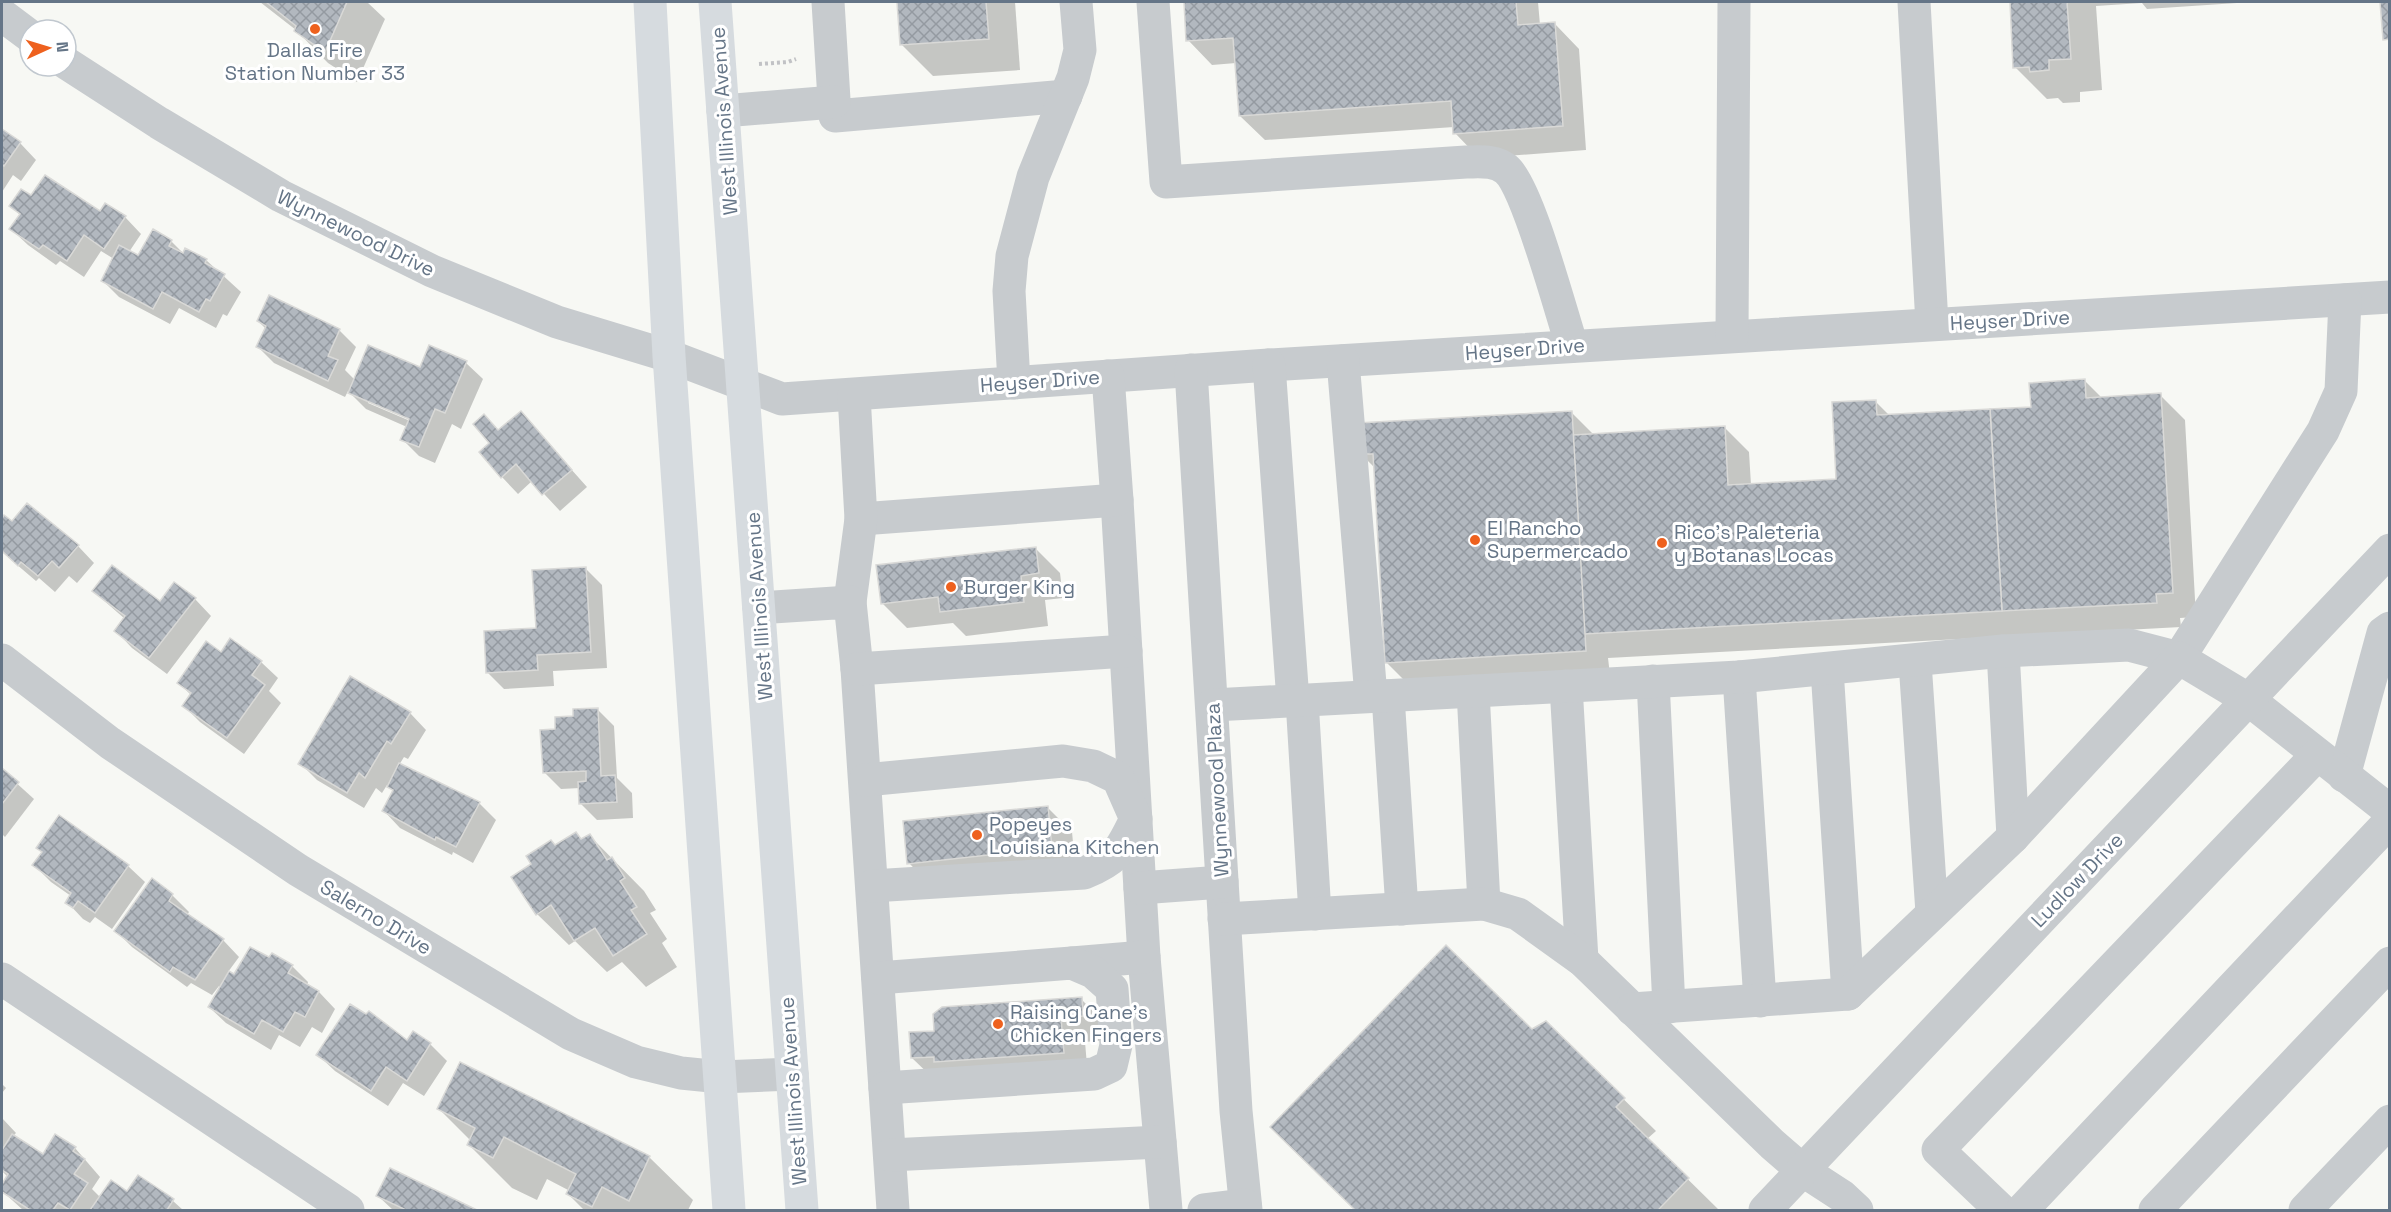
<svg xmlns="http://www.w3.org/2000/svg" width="2391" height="1212" viewBox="0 0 2391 1212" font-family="'Space Grotesk',sans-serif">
  <defs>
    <pattern id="building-cross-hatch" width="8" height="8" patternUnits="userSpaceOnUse" patternTransform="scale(1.5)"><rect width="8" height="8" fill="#b2b8bf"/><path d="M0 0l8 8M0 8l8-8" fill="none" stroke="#949aa1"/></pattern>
  </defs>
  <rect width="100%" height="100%" fill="#f7f8f4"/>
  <g fill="#0003" fill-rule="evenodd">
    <path d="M260,2H367L385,19L357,82L328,63L296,30Z"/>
    <path d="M898,2H1015L1020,70L933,76L901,44Z"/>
    <path d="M1185,2H1538L1540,25L1555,24L1579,49L1586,150L1479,158L1455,133L1454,127L1265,140L1240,116L1236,63L1212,65L1188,40Z"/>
    <path d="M2011,2H2252L2147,9L2142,3L2096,6L2102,90L2080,92V102L2063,103L2058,98L2047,99L2015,67Z"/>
    <path d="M2,131L20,143L36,160L21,181L13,175L2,192Z"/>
    <path d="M31,198L125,217L141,234L129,252L138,257L171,241L184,254L206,260L241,292L227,316L223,314L216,328L179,308L170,324L119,297L102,280L114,259L101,251L84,277L60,261L56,265L28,245L11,229L20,215L11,206Z"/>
    <path d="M258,321L339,330L356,347L345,370L355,380L466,363L483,379L461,429L452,424L435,463L419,456L402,439L407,427L366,409L348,391L345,397L274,363L258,347L266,329ZM368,400L416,421L415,423L368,403Z"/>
    <path d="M2085,381L2102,398L2160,395L2185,420L2196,617L2180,618L2181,627L1608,658L1610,675L1411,687L1386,662L1375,468L1361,454L1572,413L1594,435L1724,427L1749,452L1751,485L1838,480L1876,402L1890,416L2032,408Z"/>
    <path d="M521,413L587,487L560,511L532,481L518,494L502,477L484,416L499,431Z"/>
    <path d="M4,517L12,523L78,546L94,563L77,583L69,576L55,592L39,578L36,581L2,552V520Z"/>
    <path d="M1035,548L1060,573L1063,598L1045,600L1048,626L966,636L953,623L907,628L882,603Z"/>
    <path d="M586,569L602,585L607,668L553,671L554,686L504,689L487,672L538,630Z"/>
    <path d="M93,591L160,604L195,599L211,616L167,674L132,648L116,631L125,619Z"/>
    <path d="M221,654L261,662L278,678L269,691L281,703L244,754L200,722L184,706L191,695L179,683Z"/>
    <path d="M597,709L614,726L617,778L632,793L633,818L597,820L580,803V788L561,789L544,772L557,731L574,717Z"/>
    <path d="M410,713L426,730L408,759L404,757L399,765L479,803L496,820L473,863L453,852L452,855L400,828L384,811L394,792L387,785L382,793L376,788L364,808L317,780L300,763Z"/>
    <path d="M2,770L34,799L5,837L2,834Z"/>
    <path d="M1047,807L1072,832L1076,873L933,888L909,863Z"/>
    <path d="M576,834L583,840L590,836L644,891L656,910L650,913L667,939L662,943L677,967L646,987L622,962L607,972L575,941L569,945L537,914L556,847Z"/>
    <path d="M34,865L128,866L145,882L112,929L95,917L90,923L83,919L67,902L71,896L51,882Z"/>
    <path d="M172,895L189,912L187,915L223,940L239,957L228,972L235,976L269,959L292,966L308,982L307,986L319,992L335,1009L322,1033L312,1027L300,1047L279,1035L271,1050L226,1023L209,1007L221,987L219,986L212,995L191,983L187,987L132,947L115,930Z"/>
    <path d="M1081,999L1106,1024L1107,1040L1085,1042L1088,1077L937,1082L912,1058L936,1032Z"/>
    <path d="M1546,1023L1656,1131L1647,1139L1719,1210H1357L1304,1159Z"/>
    <path d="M413,1033L430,1044L447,1061L424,1096L403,1083L388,1106L335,1071L318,1055L407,1042Z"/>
    <path d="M2,1084L6,1088L2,1093Z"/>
    <path d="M439,1109L649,1157L693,1200L688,1210H584L568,1194L570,1191L547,1179L537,1200L512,1188L469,1145L471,1141Z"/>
    <path d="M2,1118L16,1133L13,1136L43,1156L55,1136L75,1148L100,1177L92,1189L101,1198L127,1193L139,1177L173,1201L183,1210H23L2,1191V1187L8,1177L2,1171Z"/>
    <path d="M390,1170L474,1210H393L378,1196Z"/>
  </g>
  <g fill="url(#building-cross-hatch)" stroke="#d9d9d7" stroke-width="1.5">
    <path d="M266,2H347L325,52L294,31L296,26Z"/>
    <path d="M897,2H986L989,39L900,45Z"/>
    <path d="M1184,2H1516L1518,25L1555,22L1563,126L1453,134L1451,101L1239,116L1233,38L1186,41Z"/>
    <path d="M2010,2H2067L2071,59L2049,60V70L2030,72L2029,67L2013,68Z"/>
    <path d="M2380,2H2390V39L2383,40Z"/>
    <path d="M2,129L21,142L4,166L2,164Z"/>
    <path d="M45,175L100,211L105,203L126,216L104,249L84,235L67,261L43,245L39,249L9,229L20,214L9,206L21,189L31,195Z"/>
    <path d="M153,229L172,240L169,246L183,253L185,248L207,259L205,263L225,274L210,301L206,299L199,312L162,292L153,309L101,281L119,245L138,255Z"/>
    <path d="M269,295L340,329L328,356L338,360L328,381L256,347L266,326L257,321Z"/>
    <path d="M368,345L420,367L429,345L467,361L445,413L435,409L419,447L400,440L409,419L348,393Z"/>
    <path d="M2085,379L2086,398L2161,393L2173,593L2156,594L2157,603L2002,611L1990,409L2031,407L2029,383Z"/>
    <path d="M1876,400L1877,415L1990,409L2002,611L1584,634L1573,435L1725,426L1728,485L1836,479L1832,402Z"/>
    <path d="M521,411L572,470L542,495L516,464L501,478L479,452L489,443L473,424L484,414L498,430Z"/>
    <path d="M1572,411L1586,651L1385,663L1373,454H1360L1358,423Z"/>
    <path d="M27,503L79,545L59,568L52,561L38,576L21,562L18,566L2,551V518L4,515L12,521Z"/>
    <path d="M1036,547L1039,573L1021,576L1024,602L940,612L938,597L881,604L876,565Z"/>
    <path d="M112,565L160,601L174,582L196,598L149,658L114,631L125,616L92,591Z"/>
    <path d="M586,567L591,652L537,655L538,670L486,673L484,631L536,628L532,570Z"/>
    <path d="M230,638L262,661L252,675L265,685L227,738L182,706L191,693L177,683L206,641L221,652Z"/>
    <path d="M350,676L411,712L391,744L387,741L365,778L359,773L347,793L298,764Z"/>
    <path d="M598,708L601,776L615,775L617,802L579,804L578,782L586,781V771L543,773L540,730L555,729V717L573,716V709Z"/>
    <path d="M399,763L480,802L456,847L436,837L435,840L382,811L393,790L387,787Z"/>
    <path d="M2,768L19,782L2,804Z"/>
    <path d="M1048,806L1052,848L907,864L903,821Z"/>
    <path d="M59,815L129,865L95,913L78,901L73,908L65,903L71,893L32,865L42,852L36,848Z"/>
    <path d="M576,832L581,839L590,834L607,860L612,857L625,878L620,881L637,907L631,910L647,934L613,956L595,928L574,941L551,905L536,915L511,877L531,864L526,856L551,840L555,845Z"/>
    <path d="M152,878L173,894L169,901L224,939L195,980L173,967L170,972L114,931Z"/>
    <path d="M1446,945L1532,1029L1546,1021L1625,1098L1616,1107L1689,1178L1658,1210H1355L1270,1127Z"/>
    <path d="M250,947L269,957L272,953L293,965L288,973L319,991L305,1017L295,1012L283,1032L262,1020L254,1034L208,1007L229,971L234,974Z"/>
    <path d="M1082,997L1083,1016L1061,1018L1064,1053L934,1062V1057L911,1058L909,1032L934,1031L933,1014L942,1007Z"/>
    <path d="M350,1004L366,1014L369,1011L407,1040L413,1031L431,1043L407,1081L386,1067L371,1091L316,1055Z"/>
    <path d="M460,1062L650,1156L629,1201L602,1187L592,1207L566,1194L576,1174L504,1137L493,1158L467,1145L475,1128L437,1109Z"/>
    <path d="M12,1134L43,1154L55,1134L76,1147L73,1151L85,1159L74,1174L88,1183L70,1210L58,1203L53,1210H30L2,1192V1184L8,1174L2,1170V1150Z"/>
    <path d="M390,1168L477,1210H406L376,1196Z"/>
    <path d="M138,1175L174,1199L167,1210H90L111,1180L127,1191Z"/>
  </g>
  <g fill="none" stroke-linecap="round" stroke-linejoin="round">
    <path stroke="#c1c2c5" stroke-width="4" stroke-dasharray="3 3" stroke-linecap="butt" d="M759,64L788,62L796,59"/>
    <g stroke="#c7cbce" stroke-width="33">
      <path d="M828,2L835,116L1066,96"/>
      <path d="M1153,2L1166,182L1466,162C1480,162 1494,160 1506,169C1528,187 1561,313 1572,346"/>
      <path d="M1914,2L1932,324"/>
      <path d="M2,15L30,36"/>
      <path d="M66,63L159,123L281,196L432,271L557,322L669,356L782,399L1269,365L2390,297"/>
      <path d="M723,111L834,102"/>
      <path d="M1732,336L1734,2"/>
      <path d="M1343,361L1371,696"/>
      <path d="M1269,365L1293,701"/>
      <path d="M1191,370L1236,1111L1246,1210"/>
      <path d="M1014,383L1009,291L1012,256L1033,177L1073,78L1080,50L1076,2"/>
      <path d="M1117,500L1144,957L1166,1210"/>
      <path d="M861,519L1117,500L1108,376"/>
      <path d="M850,602L861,519L854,395"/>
      <path d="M759,608L850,602L857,669L893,1210"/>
      <path d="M2003,651L2013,837"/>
      <path d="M2,660L110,743L298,870L571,1034L636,1062L681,1073L721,1077L792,1074"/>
      <path d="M1915,662L1932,913"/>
      <path d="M857,669L1126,651"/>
      <path d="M1827,669L1848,994"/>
      <path d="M1739,677L1760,1001"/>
      <path d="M1653,681L1669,1007"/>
      <path d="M1566,686L1582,960"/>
      <path d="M1473,691L1484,904"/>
      <path d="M1388,696L1402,909"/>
      <path d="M1302,700L1315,914"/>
      <path d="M1213,705L1739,677L2003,651L2129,645L2179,658L2323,431L2341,391L2345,300"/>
      <path d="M2344,776L2383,633L2390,628"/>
      <path d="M865,780L1063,761L1093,766L1118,778L1136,819C1120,851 1118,859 1084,873L872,886"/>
      <path d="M1140,888L1222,882"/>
      <path d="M1224,919L1484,904L1518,914L1582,960L1772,1144L1802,1170L1842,1196L1857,1210"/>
      <path d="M1072,963L1144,957"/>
      <path d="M878,978L1072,963L1093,972L1112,989L1116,1045L1111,1066L1094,1074L885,1088"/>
      <path d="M2,979L348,1210"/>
      <path d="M1632,1009L1848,994L2013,837L2179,658L2249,700L2390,811"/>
      <path d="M890,1155L1160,1142"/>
      <path d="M1204,1210L1245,1205"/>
      <path d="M1765,1210L2390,550"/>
      <path d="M2001,1210L1938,1150L2317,755"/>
      <path d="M2022,1210L2390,821"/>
      <path d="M2155,1210L2390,963"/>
      <path d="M2305,1210L2390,1121"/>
    </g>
    <g stroke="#d6dbdf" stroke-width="33">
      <path d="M650,2L669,356L729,1210"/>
      <path d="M715,2L802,1210"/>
    </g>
  </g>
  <g fill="#ee611e" stroke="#fff" stroke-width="2">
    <circle cx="315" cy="29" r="6"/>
    <circle cx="1475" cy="540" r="6"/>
    <circle cx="1662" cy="543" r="6"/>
    <circle cx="951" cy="587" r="6"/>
    <circle cx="977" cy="835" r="6"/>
    <circle cx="998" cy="1024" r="6"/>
  </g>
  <g text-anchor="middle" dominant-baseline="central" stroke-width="6" stroke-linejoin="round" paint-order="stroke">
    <g font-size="20" fill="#657587" stroke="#fff" text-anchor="start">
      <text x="315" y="50" text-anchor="middle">Dallas Fire<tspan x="315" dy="23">Station Number 33</tspan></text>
      <text x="1487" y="528">El Rancho<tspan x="1487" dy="23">Supermercado</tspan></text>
      <text x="1674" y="532">Rico's Paleteria<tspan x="1674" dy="23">y Botanas Locas</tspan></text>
      <text x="963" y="587">Burger King</text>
      <text x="989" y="824">Popeyes<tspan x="989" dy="23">Louisiana Kitchen</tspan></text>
      <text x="1010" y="1012">Raising Cane's<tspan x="1010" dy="23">Chicken Fingers</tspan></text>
    </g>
    <g font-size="20" fill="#657587" stroke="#fff">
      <text transform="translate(724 121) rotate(-94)">West Illinois Avenue</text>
      <text transform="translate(356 233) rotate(26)">Wynnewood Drive</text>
      <text transform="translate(2010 320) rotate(-3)">Heyser Drive</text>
      <text transform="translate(1525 349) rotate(-4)">Heyser Drive</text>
      <text transform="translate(1040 381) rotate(-4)">Heyser Drive</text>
      <text transform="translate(759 606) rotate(-94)">West Illinois Avenue</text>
      <text transform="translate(1217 790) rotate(-93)">Wynnewood Plaza</text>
      <text transform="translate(2077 880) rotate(-46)">Ludlow Drive</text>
      <text transform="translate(376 917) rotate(31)">Salerno Drive</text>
      <text transform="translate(793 1091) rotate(-94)">West Illinois Avenue</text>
    </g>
  </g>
  <rect width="2391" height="1212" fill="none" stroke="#657587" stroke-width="6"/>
  <g transform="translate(48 48) rotate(86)"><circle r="28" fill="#ffffff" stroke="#c1c8cf" stroke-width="1.5"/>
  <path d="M0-4.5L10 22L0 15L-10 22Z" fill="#ee611e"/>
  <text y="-9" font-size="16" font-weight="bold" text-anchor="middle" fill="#657587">N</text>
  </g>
</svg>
